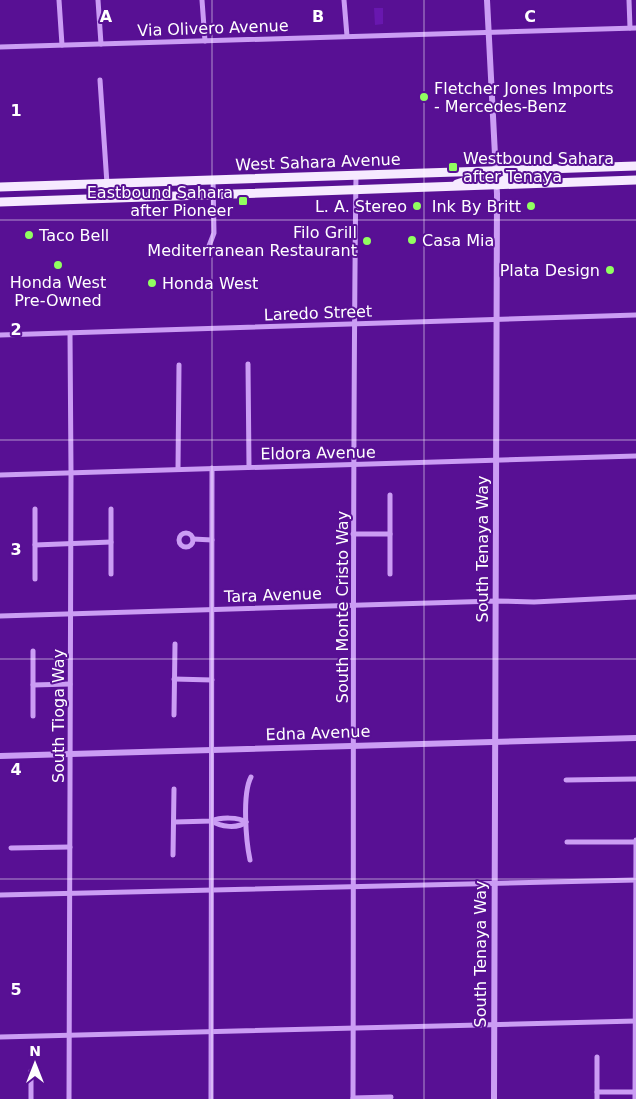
<svg xmlns="http://www.w3.org/2000/svg" width="636" height="1099" viewBox="0 0 636 1099" font-family="'DejaVu Sans',sans-serif">
  <rect width="100%" height="100%" fill="#581094"/>
  <path fill="#6817af" d="M374,8H383V24L375,25Z"/>
  <g fill="none" stroke-linecap="round" stroke-linejoin="round">
    <g stroke="#cb9df4" stroke-width="5">
      <path d="M59,0L62,45"/>
      <path d="M98,0L101,44"/>
      <path d="M202,0L205,41"/>
      <path d="M344,0L347,36"/>
      <path d="M629,0L630,28"/>
      <path d="M0,47L636,28"/>
      <path d="M100,80L107,184"/>
      <path d="M209,246L214,233L213,180"/>
      <path d="M0,335L636,315"/>
      <path d="M248,364L249,467"/>
      <path d="M178,469L179,365"/>
      <path d="M0,475L636,456"/>
      <circle cx="186" cy="540" r="7"/>
      <path d="M353,534H390"/>
      <path d="M193,539L212,540"/>
      <path d="M35,545L111,542"/>
      <path d="M111,574V509"/>
      <path d="M390,574V495"/>
      <path d="M35,579V509"/>
      <path d="M0,616L496,601L534,602L636,597"/>
      <path d="M174,679L212,680"/>
      <path d="M33,685L70,684"/>
      <path d="M174,715L175,644"/>
      <path d="M33,716V651"/>
      <path d="M566,780L636,779"/>
      <path d="M212,821C220,827 238,829 246,822"/>
      <path d="M174,822L212,821C220,817 239,817 246,822"/>
      <path d="M567,842H636"/>
      <path d="M11,848L70,847"/>
      <path d="M173,855L174,789"/>
      <path d="M250,860C246,841 242,794 251,777"/>
      <path d="M0,895L636,880"/>
      <path d="M0,1037L636,1021"/>
      <path d="M597,1092H635"/>
      <path d="M353,1098L391,1097"/>
      <path d="M31,1099V1071"/>
      <path d="M69,1099L71,473L70,333"/>
      <path d="M211,1099L212,468"/>
      <path d="M353,1099C354,791 352,483 356,175"/>
      <path d="M597,1099V1057"/>
      <path d="M635,1099L636,840"/>
    </g>
    <g stroke="#cb9df4" stroke-width="6">
      <path d="M487,0L497,194L494,1099"/>
      <path d="M0,756L636,738"/>
    </g>
    <g stroke="#f6eaff" stroke-width="9">
      <path d="M457,184L472,179L485,178L496,171"/>
      <path d="M497,185L507,178L519,177L530,169"/>
      <path d="M0,187L636,166"/>
      <path d="M0,202L636,180"/>
    </g>
  </g>
  <path fill="none" stroke="#fff" stroke-width="1" stroke-opacity="0.55" d="M212,0V1099M424,0V1099M0,220H636M0,440H636M0,659H636M0,879H636"/>
  <g fill="#91ff60" stroke="#581094" stroke-width="2">
    <circle cx="424" cy="97" r="5"/>
    <rect x="448" y="162" width="10" height="10" rx="2.5"/>
    <rect x="238" y="196" width="10" height="10" rx="2.5"/>
    <circle cx="417" cy="206" r="5"/>
    <circle cx="531" cy="206" r="5"/>
    <circle cx="29" cy="235" r="5"/>
    <circle cx="412" cy="240" r="5"/>
    <circle cx="367" cy="241" r="5"/>
    <circle cx="58" cy="265" r="5"/>
    <circle cx="610" cy="270" r="5"/>
    <circle cx="152" cy="283" r="5"/>
  </g>
  <g text-anchor="middle" dominant-baseline="central" stroke-width="4" stroke-linejoin="round" paint-order="stroke">
    <g font-size="16" fill="#fff" stroke="#581094">
      <text transform="translate(213 28) rotate(-2)">Via Olivero Avenue</text>
      <text transform="translate(318 162) rotate(-2)">West Sahara Avenue</text>
      <text transform="translate(318 313) rotate(-2)">Laredo Street</text>
      <text transform="translate(318 453) rotate(-1)">Eldora Avenue</text>
      <text transform="translate(482 549) rotate(-90)">South Tenaya Way</text>
      <text transform="translate(273 595) rotate(-2)">Tara Avenue</text>
      <text transform="translate(342 607) rotate(-90)">South Monte Cristo Way</text>
      <text transform="translate(58 716) rotate(-90)">South Tioga Way</text>
      <text transform="translate(318 733) rotate(-2)">Edna Avenue</text>
      <text transform="translate(480 954) rotate(-90)">South Tenaya Way</text>
    </g>
    <g font-size="16" fill="#fff" stroke="#581094" text-anchor="start">
      <text x="434" y="88">Fletcher Jones Imports<tspan x="434" dy="18">- Mercedes-Benz</tspan></text>
      <text x="463" y="158">Westbound Sahara<tspan x="463" dy="18">after Tenaya</tspan></text>
      <text x="233" y="192" text-anchor="end">Eastbound Sahara<tspan x="233" dy="18">after Pioneer</tspan></text>
      <text x="407" y="206" text-anchor="end">L. A. Stereo</text>
      <text x="521" y="206" text-anchor="end">Ink By Britt</text>
      <text x="357" y="232" text-anchor="end">Filo Grill<tspan x="357" dy="18">Mediterranean Restaurant</tspan></text>
      <text x="39" y="235">Taco Bell</text>
      <text x="422" y="240">Casa Mia</text>
      <text x="600" y="270" text-anchor="end">Plata Design</text>
      <text x="58" y="282" text-anchor="middle">Honda West<tspan x="58" dy="18">Pre-Owned</tspan></text>
      <text x="162" y="283">Honda West</text>
    </g>
  </g>
  <g font-size="16" text-anchor="middle" font-weight="bold" fill="#fff" stroke="#581094" stroke-width="4" stroke-linejoin="round" paint-order="stroke">
    <text x="106" y="22">A</text>
    <text x="318" y="22">B</text>
    <text x="530" y="22">C</text>
    <text x="16" y="116">1</text>
    <text x="16" y="335">2</text>
    <text x="16" y="555">3</text>
    <text x="16" y="775">4</text>
    <text x="16" y="995">5</text>
  </g>
  <g transform="translate(35 1064)" stroke="#581094" stroke-width="4" paint-order="stroke">
  <path d="M0-4L9 19L0 12L-9 19Z" fill="#ffffff"/>
  <text y="-8" font-size="14" font-weight="bold" text-anchor="middle" fill="#ffffff">N</text>
  </g>
</svg>
